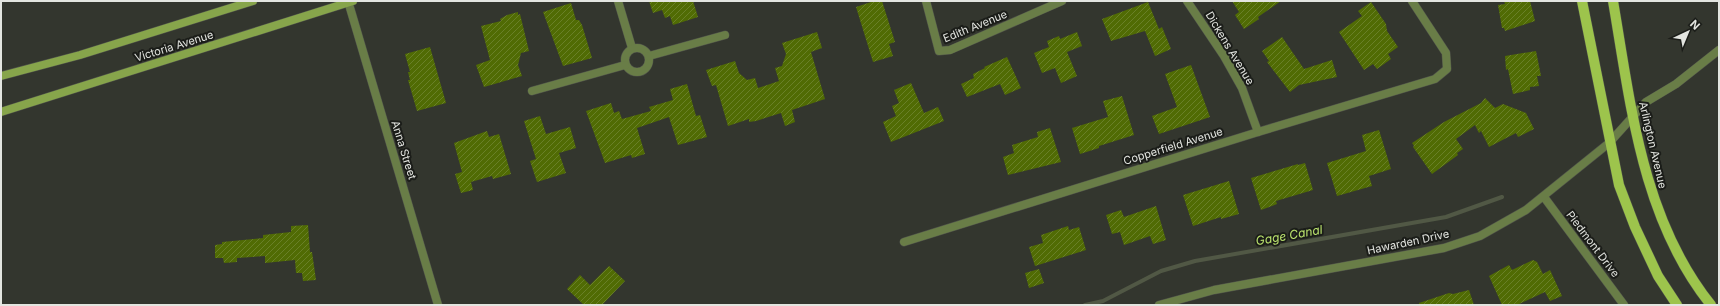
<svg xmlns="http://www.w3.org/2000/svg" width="1720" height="306" viewBox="0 0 1720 306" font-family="Inter,sans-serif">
  <defs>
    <pattern id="building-hatch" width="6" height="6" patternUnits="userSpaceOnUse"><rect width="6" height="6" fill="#506b04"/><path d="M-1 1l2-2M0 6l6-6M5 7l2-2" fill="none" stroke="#698028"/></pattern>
  </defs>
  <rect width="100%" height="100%" fill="#33362e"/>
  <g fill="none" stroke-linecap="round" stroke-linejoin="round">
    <path stroke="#515845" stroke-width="4" d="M1085,305L1103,301L1161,271L1195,261L1446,217L1502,197"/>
  </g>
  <g fill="url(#building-hatch)">
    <path d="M649,1H693L698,17L673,25L670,16L665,18L662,10L653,13Z"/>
    <path d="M874,1H882L895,42L889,44L893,56L873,62L856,7Z"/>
    <path d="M1232,1H1281L1258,17L1259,19L1244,29L1235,15L1239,12Z"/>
    <path d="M1504,1H1530L1535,21L1505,31L1504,28H1502L1498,5L1505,4Z"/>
    <path d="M1148,2L1159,29L1162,27L1171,49L1155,56L1145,31L1111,41L1102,19Z"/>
    <path d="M1371,2L1386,24L1387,31L1398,47L1388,54L1391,59L1377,69L1373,64L1364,70L1339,32L1362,16L1358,11Z"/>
    <path d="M571,3L576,20H579L582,25L592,58L563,66L543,12Z"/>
    <path d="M518,12V15L520,14L529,51L521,53L518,65L522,76L484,87L476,65L490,60L481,26L501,21L500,19L507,15Z"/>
    <path d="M817,32L822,48L811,52L825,99L792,110L795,122L785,126L781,113L756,121L749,122V119L728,126L716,85L712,86L706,70L735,61L739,73L747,80L755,78L758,88L779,81L775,68L782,66L786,54L782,43Z"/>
    <path d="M1077,32L1082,46L1067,52L1077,76L1061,83L1055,68L1042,73L1034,53L1049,47L1047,41L1059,36L1060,39Z"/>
    <path d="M1282,37L1304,69L1332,60L1337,77L1299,85L1290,92L1267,62L1269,61L1262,51Z"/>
    <path d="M430,47L446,103L417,111L408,80H410L408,72H410L405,54Z"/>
    <path d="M1536,51L1541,76H1537L1539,86L1530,87V90L1513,94L1508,69L1506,70L1505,56Z"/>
    <path d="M1007,57L1021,88L1005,95L1000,84L967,97L961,84L974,78L973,74L985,68L984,67Z"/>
    <path d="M1191,65L1210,117L1159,134L1152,116L1177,107L1165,74Z"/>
    <path d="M911,83L924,113L938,107L944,121L891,142L883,122L896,116L892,106L899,103L894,90Z"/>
    <path d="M687,84L696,116L700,115L707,137L678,145L669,117L637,128L645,154L632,158L631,155L605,163L586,111L611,103L614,113L619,111L622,119L651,111L649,107L673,100L670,89Z"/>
    <path d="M1122,96L1134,135L1099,146V148L1080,154L1072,128L1108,117L1103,101Z"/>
    <path d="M1485,98L1495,108L1503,104L1526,113L1534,129L1518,137L1516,133L1489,147L1481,131L1479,133L1475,125L1456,139L1463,149L1457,153L1458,155L1432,174L1413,147L1414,146L1412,143L1444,122L1481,103Z"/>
    <path d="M540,116L546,134L570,127L576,148L559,153L566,173L537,182L530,161L536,159L524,121Z"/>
    <path d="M1050,128L1061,162L1008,175L1003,157L1014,153L1012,145L1038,137L1037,132Z"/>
    <path d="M1379,130L1391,169L1369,176L1372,186L1337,196L1327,163L1366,151L1362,135Z"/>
    <path d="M487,131L489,137L499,134L511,174L493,179L492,176L471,182L473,190L461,193L455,174L462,172L454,143Z"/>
    <path d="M1305,163L1313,190L1276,201L1277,204L1261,210L1251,178L1298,164V165Z"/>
    <path d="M1229,181L1239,214L1221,219V217L1193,226L1183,195Z"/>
    <path d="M1156,206L1166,240L1153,244L1150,236L1124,245L1120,232L1112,234L1106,215L1121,210L1124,217Z"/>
    <path d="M308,225L310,252H312L316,280L303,281L302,273H296L295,260L265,263V256L237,258V262L224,263L223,258H215V245L222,244V242L263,238V235L291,232V226Z"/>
    <path d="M1068,226L1069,230L1079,227L1086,250L1035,266L1029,247L1043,243L1041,235Z"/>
    <path d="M1533,260L1537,262L1543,274L1550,270L1562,296L1550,301L1545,292L1517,305H1502L1489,276L1509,265L1512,270Z"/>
    <path d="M609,266L625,281L602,305H584L567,289L580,275L590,285Z"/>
    <path d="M1039,269L1044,283L1029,288L1025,273Z"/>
    <path d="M1469,290L1474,305H1419V303L1449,293L1453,294Z"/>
  </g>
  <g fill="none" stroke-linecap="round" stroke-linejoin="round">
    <g stroke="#4f524a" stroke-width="9">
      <g id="street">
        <path d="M348,1L438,305"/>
        <path d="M618,1L632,48"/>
        <path d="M926,1L939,51L950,50L1062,1"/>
        <path d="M1187,1L1224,56L1242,88L1258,132"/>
        <circle cx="637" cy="60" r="12"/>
        <path d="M649,56L725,35"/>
        <path d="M532,91L625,65"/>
        <path d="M1544,197L1624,305"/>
        <path d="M904,242L1258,132L1435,79L1447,69L1446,53L1412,1"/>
        <path d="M1159,305L1214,290L1444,248L1480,236L1526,210L1609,143L1646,102L1676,84L1719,50"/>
      </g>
    </g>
    <g stroke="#4f524a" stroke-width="9">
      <g id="secondary">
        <path d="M1,76L80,55L253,1"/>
        <path d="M1,112L353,1"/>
      </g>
    </g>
    <g stroke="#4f524a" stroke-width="11">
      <g id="primary">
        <path d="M1582,1L1619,185L1635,227L1658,276L1677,305"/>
        <path d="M1613,1C1631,106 1642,219 1711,305"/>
      </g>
    </g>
    <use href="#street" stroke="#697d47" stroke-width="8"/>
    <use href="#secondary" stroke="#87a54b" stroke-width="8"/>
    <use href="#primary" stroke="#9dc44c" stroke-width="10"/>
  </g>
  <g text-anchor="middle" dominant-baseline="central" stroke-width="4" stroke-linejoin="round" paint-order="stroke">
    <g font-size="11" fill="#e3e5e0" stroke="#1b1d19">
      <text transform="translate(975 26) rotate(-22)">Edith Avenue</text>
      <text transform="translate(174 46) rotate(-17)">Victoria Avenue</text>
      <text transform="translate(1230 48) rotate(59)">Dickens Avenue</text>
      <text transform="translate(1653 145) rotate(77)">Arlington Avenue</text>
      <text transform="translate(1173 146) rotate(-17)">Copperfield Avenue</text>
      <text transform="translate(404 150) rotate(73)">Anna Street</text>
      <text transform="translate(1408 242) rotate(-12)">Hawarden Drive</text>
      <text transform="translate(1593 244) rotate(53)">Piedmont Drive</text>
    </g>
    <g font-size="12" font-style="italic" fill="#bae26d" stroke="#1b1d19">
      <text transform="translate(1289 235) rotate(-10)">Gage Canal</text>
    </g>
  </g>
  <rect width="1720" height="306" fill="none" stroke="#e3e5e0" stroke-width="4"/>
  <g transform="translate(1688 32) rotate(44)" stroke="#1b1d19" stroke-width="3" paint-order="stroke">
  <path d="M0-3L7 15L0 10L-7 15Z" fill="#e3e5e0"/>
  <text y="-6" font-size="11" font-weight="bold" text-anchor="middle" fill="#e3e5e0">N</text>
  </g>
</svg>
